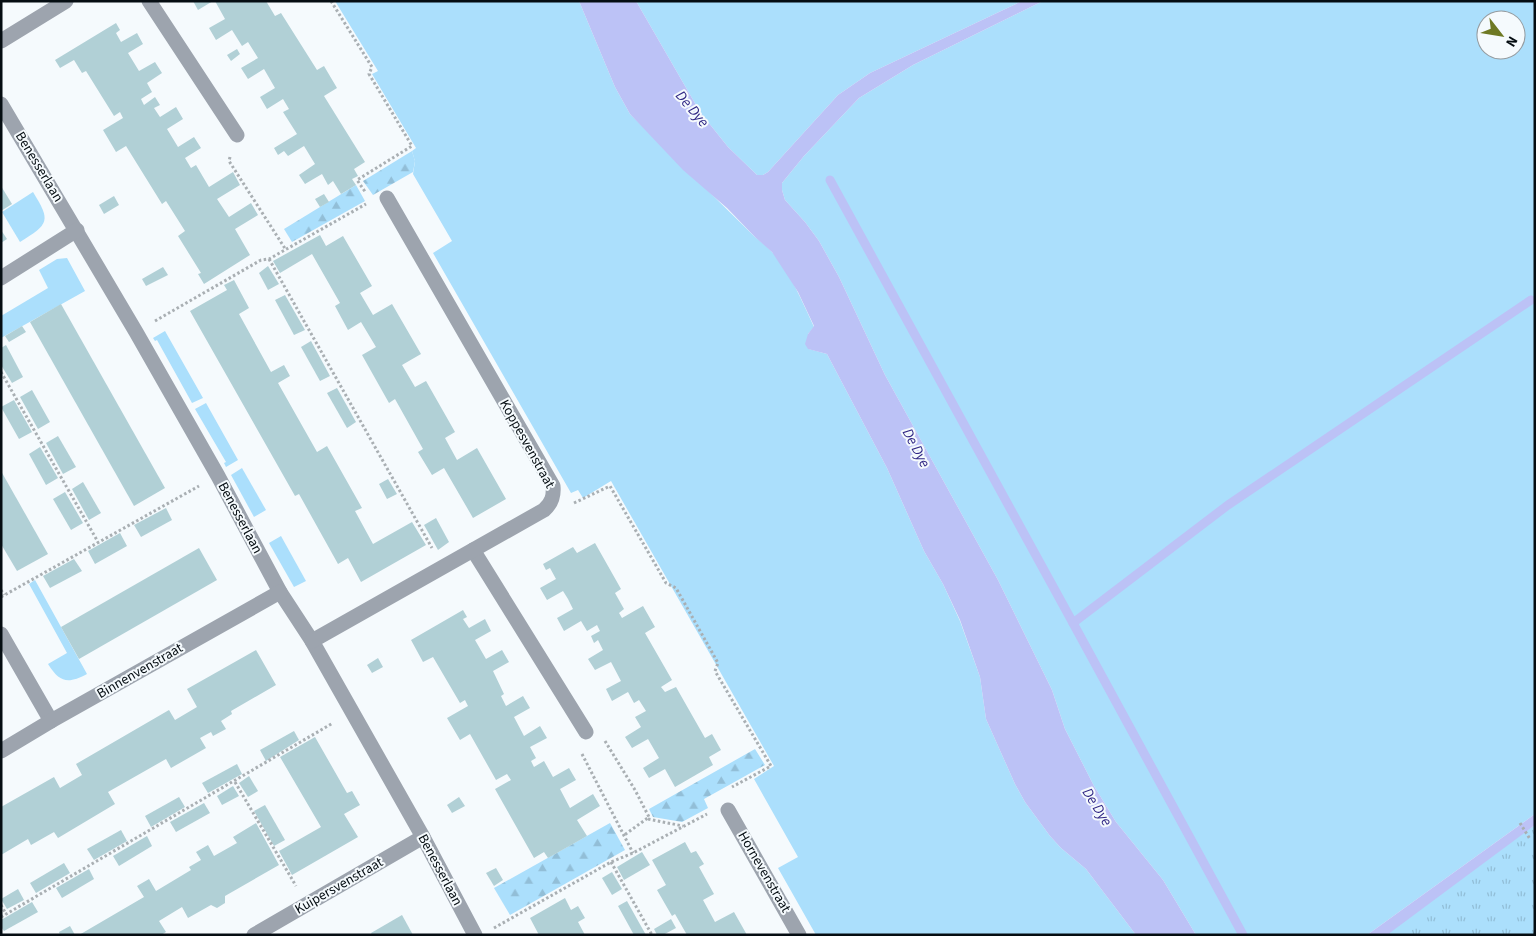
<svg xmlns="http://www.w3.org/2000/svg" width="1536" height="936" viewBox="0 0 1536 936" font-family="'Source Sans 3',sans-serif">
  <defs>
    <pattern id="forest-firs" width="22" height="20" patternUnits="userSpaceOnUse" patternTransform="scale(1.25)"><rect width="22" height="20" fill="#abdffc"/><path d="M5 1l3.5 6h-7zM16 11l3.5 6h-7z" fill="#92bed7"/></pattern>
    <pattern id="park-tufts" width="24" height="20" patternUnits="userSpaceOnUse" patternTransform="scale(1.25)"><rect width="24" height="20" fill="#abdffc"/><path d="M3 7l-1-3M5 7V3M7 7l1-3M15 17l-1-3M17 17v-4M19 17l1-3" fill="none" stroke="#92bed7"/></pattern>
  </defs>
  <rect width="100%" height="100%" fill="#f5fafd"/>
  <g fill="#abdffc" fill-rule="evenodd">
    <path d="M335,1H579L615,87L630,114L755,237C761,242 768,247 773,253C791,274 802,301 814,327L808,334L809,349L827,354L887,468L924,551L943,584L960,621L980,677L986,719L1015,784L1025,802L1050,836L1061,848L1086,869L1136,935H816L778,868L798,857L754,779L774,766L611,481L583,498L578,490L571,493L433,253L452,241L413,174L415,161L412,151L416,148L372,74L378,71Z"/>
    <path d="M636,1H1022L870,73L838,95L768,172L763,175H757L728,147L700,112Z"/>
    <path d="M1043,1H1535V814L1367,935H1196L1163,880L1116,822L1094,786L1065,729L1052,690L998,580L885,375L839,277L819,241L805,222L785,200L782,190V183L804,156L859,98L913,65ZM1486,20H1516V50H1486Z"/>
    <path d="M33,192C51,221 49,224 20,242L2,212Z"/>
    <path d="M67,258L85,291L1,338V316L48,288L39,270L57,259Z"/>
    <path d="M165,331L203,398L192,403L157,340L155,341L153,338Z"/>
    <path d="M206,403L238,460L226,467L224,463L226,462L195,409Z"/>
    <path d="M242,468L266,510L254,517L231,475Z"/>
    <path d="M281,536L306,581L294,587L269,543Z"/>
    <path d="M35,580L87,674C68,684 60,683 48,664L67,653L29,584Z"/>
  </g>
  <g fill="url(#forest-firs)">
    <path d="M412,151L415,161L413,172L373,195L363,181Z"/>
    <path d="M356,185L365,201L292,242L284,229Z"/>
    <path d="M755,749L765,765L704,799L708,808L682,822L653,817L649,809Z"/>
    <path d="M610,823L625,850L510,915L494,888Z"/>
  </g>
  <path fill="url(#park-tufts)" d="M1535,825V935H1375Z"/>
  <g fill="#bcc2f6">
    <path d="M579,1H636L700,112L728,147L757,175H763L768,172L838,95L870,73L1022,1H1043L913,65L859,98L804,156L782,183V190L785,200L805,222L819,241L839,277L885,375L998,580L1052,690L1065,729L1094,786L1116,822L1163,880L1196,935H1136L1086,869L1061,848L1050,836L1025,802L1015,784L986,719L980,677L960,620L943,584L924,551L887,468L827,354L808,349L805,344L808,334L814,326L798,292L772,252L755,237L727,208L683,170L630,114L615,87Z"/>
    <path d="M1535,814V825L1387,935H1367Z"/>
  </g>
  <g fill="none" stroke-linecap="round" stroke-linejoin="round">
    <g stroke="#bcc2f6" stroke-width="9">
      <path d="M830,180L1073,623L1228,505L1531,300"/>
      <path d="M1073,623L1243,935"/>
    </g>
  </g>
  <g fill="#b1d0d6">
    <path d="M193,1H213L198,10Z"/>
    <path d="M215,1H266L275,16L281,13L317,70L324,66L337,88L324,96L365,162L354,169L358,176L352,179L356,185L341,194L333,181L328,185L322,174L305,184L299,175L315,164L304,146L288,156L284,151L278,155L274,148L297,134L283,112L289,109L283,99L267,109L260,97L275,88L264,69L248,79L241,68L258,58L248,42L242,46L232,30L216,40L209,28L225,19Z"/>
    <path d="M116,23L120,30L116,33L121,42L137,33L143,44L128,53L139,71L155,62L162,73L147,83L152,92L141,99L144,105L155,97L160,105L154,108L160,117L176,107L183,119L167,129L178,147L194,137L201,148L185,158L191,168L196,165L209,187L233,172L240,185L217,199L229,217L251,203L258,215L235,229L250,255L204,284L198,274L201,273L178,236L185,231L166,201L162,204L126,146L116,152L103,130L123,118L120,112L114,116L86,71L82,73L74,60L60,68L55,60Z"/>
    <path d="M237,49L240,54L231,61L227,55Z"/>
    <path d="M1,186L12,204L1,211Z"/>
    <path d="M324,194L329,202L320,207L315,199Z"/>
    <path d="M114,196L119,205L104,214L99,205Z"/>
    <path d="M1,230L7,239L1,243Z"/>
    <path d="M320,235L326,246L343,236L372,286L360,293L373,315L392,304L421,354L402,365L415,387L426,381L455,432L445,438L457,460L477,448L506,499L473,518L444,468L432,475L418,452L423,449L395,399L389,403L362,355L376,347L361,322L348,330L335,306L340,303L312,254L280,273L273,261Z"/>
    <path d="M268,266L279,284L268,290L259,273Z"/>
    <path d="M163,267L168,275L146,286L142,279Z"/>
    <path d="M234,280L249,308L239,314L271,372L284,365L290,376L278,383L317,452L327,446L362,508L355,511L373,544L412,522L426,545L361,582L348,558L338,564L299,494L295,496L190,311L227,290L224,285Z"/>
    <path d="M285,295L305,330L294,335L275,300Z"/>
    <path d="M61,304L165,488L134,506L30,322Z"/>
    <path d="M22,326L26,332L9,342L5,336Z"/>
    <path d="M311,341L330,376L320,381L301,347Z"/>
    <path d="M6,345L23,377L12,383L1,365V348Z"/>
    <path d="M337,388L356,422L347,428L327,393Z"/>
    <path d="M32,390L50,422L38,429L20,397Z"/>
    <path d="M14,400L32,432L19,439L1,407Z"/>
    <path d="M58,436L76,467L63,474L46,443Z"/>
    <path d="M40,447L58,478L46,485L29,454Z"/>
    <path d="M1,471L48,554L17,571L1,544Z"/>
    <path d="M388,479L397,494L387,499L379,484Z"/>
    <path d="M83,482L101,513L89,520L72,489Z"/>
    <path d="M65,492L83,523L71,530L53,499Z"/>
    <path d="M166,508L172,520L141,537L134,525Z"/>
    <path d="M436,518L449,542L438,550L424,525Z"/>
    <path d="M120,533L127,546L95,564L88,551Z"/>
    <path d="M595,543L621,589L615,593L624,609L619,613L622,618L643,606L655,627L645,633L672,680L661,687L665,692L676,687L705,738L712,734L721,750L709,757L713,765L675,787L665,769L649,778L643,768L659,758L648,739L632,748L625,737L641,727L635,717L646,711L639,700L634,703L628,692L612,701L606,689L621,681L611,662L595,670L588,659L603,650L598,640L594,643L591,636L600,631L597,625L587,631L581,621L564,631L557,618L573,609L568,599L563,591L547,600L540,588L556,579L550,568L546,570L543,564L573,547L577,553Z"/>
    <path d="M199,548L217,580L79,659L61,627Z"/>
    <path d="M74,559L82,571L50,588L43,576Z"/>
    <path d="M463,610L467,617L463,619L469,628L485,619L491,631L475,640L486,659L502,650L509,662L493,671L504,694L501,696L506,706L523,696L530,708L514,717L524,736L540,726L547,738L530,747L536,758L531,761L534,767L544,761L553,777L569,768L576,780L560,789L570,808L593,794L600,806L577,820L587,836L548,858L544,852L534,858L495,789L511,780L507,774L496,780L470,734L460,740L447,718L468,706L465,700L460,703L433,657L423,662L411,640Z"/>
    <path d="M256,650L276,685L231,711L232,714L221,721L226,729L213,736L211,732L200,738L206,748L171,768L166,759L108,792L115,804L58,838L54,832L31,845L28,839L1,855V807L54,777L60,788L82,775L76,764L169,710L175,720L197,707L187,689Z"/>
    <path d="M378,658L383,667L372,673L367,665Z"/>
    <path d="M294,731L299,740L266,761L260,750Z"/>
    <path d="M315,737L347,793L352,791L360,805L344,814L358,837L292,875L279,851L321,827L280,757Z"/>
    <path d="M237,764L242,774L208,793L202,783Z"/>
    <path d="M249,776L258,791L248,797L239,783Z"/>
    <path d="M233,786L239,796L222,805L217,796Z"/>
    <path d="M179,797L185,807L151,827L145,816Z"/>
    <path d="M459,797L465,806L452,813L447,805Z"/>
    <path d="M204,803L210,813L176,832L170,822Z"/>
    <path d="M265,805L285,840L274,846L254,811Z"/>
    <path d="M256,823L279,865L225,896V903L217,908L211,905L188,918L182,907L159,921L166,932L161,935H79L144,897L137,886L149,879L156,891L191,870L189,867L201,860L196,852L208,845L214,856L237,843L233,837Z"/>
    <path d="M121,830L127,841L94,860L87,849Z"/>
    <path d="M147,836L152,846L119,866L113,856Z"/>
    <path d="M685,842L691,853L696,851L704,864L699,867L714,894L703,900L715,922L734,912L747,935H687L675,914L672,916L657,890L666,885L652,860Z"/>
    <path d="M642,852L650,865L624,880L617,867Z"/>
    <path d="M64,863L70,873L36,893L30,883Z"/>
    <path d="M496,868L503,880L494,886L486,873Z"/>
    <path d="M89,869L94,879L62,898L56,888Z"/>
    <path d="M612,872L622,889L612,895L602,878Z"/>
    <path d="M18,889L24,900L7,909L1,899Z"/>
    <path d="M565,898L571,910L578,906L585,918L578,922L585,935H539L530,918Z"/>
    <path d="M627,901L637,919L646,935H634L618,906Z"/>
    <path d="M32,902L38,912L4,931L1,927V920Z"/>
    <path d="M402,915L413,935H372L371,933Z"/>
    <path d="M671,919L676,928L663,935H657L654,929Z"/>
    <path d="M70,926L75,935H60L59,932Z"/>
  </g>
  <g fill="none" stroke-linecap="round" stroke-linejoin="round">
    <g stroke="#a9afb3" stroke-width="3" stroke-dasharray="2.5 2.5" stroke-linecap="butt">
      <path d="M331,1L372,67L369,74L412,146L357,180L366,193"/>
      <path d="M230,157L229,161L286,250"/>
      <path d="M269,259L432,548"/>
      <path d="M155,321L261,260L269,259L366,204"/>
      <path d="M1,372L98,542"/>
      <path d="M574,503L610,486L666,583L676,588L718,663L715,671L771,766L732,787"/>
      <path d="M1,590L4,595"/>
      <path d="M1,597L199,486"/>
      <path d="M605,741L635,790L649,817L623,836"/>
      <path d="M582,754L633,853"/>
      <path d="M235,782L296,886"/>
      <path d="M648,819L683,826"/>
      <path d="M1520,823L1530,839"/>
      <path d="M611,862L652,935"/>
      <path d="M1,905L6,914"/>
      <path d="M1,917L333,723"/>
      <path d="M494,928L611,862L633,853L707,814"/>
    </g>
    <g stroke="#9da4ae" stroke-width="15">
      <path d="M149,1L237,135"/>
      <path d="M1,41L66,1"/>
      <path d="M1,104L136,332L218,476L280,592L312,641L423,837L475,935"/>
      <path d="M1,278L77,230"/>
      <path d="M473,550L586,732"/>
      <path d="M1,634L51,721"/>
      <path d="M312,641L544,510C552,503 554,496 553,486L387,198"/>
      <path d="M1,751L51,721L280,592"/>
      <path d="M728,810L799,935"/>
      <path d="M254,935L423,837"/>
    </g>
  </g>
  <g text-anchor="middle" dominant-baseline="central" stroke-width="4" stroke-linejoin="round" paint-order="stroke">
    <g font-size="14" fill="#050d12" stroke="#f5fafd">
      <text transform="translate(39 167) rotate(59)">Benesserlaan</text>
      <text transform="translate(527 444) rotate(61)">Koppesvenstraat</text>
      <text transform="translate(240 518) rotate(62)">Benesserlaan</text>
      <text transform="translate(140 671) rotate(-30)">Binnenvenstraat</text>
      <text transform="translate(440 870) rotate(62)">Benesserlaan</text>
      <text transform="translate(764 872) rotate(60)">Hornevenstraat</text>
      <text transform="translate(339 886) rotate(-30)">Kuipersvenstraat</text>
    </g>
    <g font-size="15" font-style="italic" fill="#302785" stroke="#f5fafd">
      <text transform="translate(692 109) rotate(50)">De Dye</text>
      <text transform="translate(916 448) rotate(62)">De Dye</text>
      <text transform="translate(1097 807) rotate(58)">De Dye</text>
    </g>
  </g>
  <rect width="1536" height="936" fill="none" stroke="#050d12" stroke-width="5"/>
  <g transform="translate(1501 35) rotate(121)"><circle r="24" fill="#f5fafd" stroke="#959b9f"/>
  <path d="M0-4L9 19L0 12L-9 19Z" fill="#6e7924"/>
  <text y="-8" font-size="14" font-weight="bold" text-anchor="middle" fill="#050d12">N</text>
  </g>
</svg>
